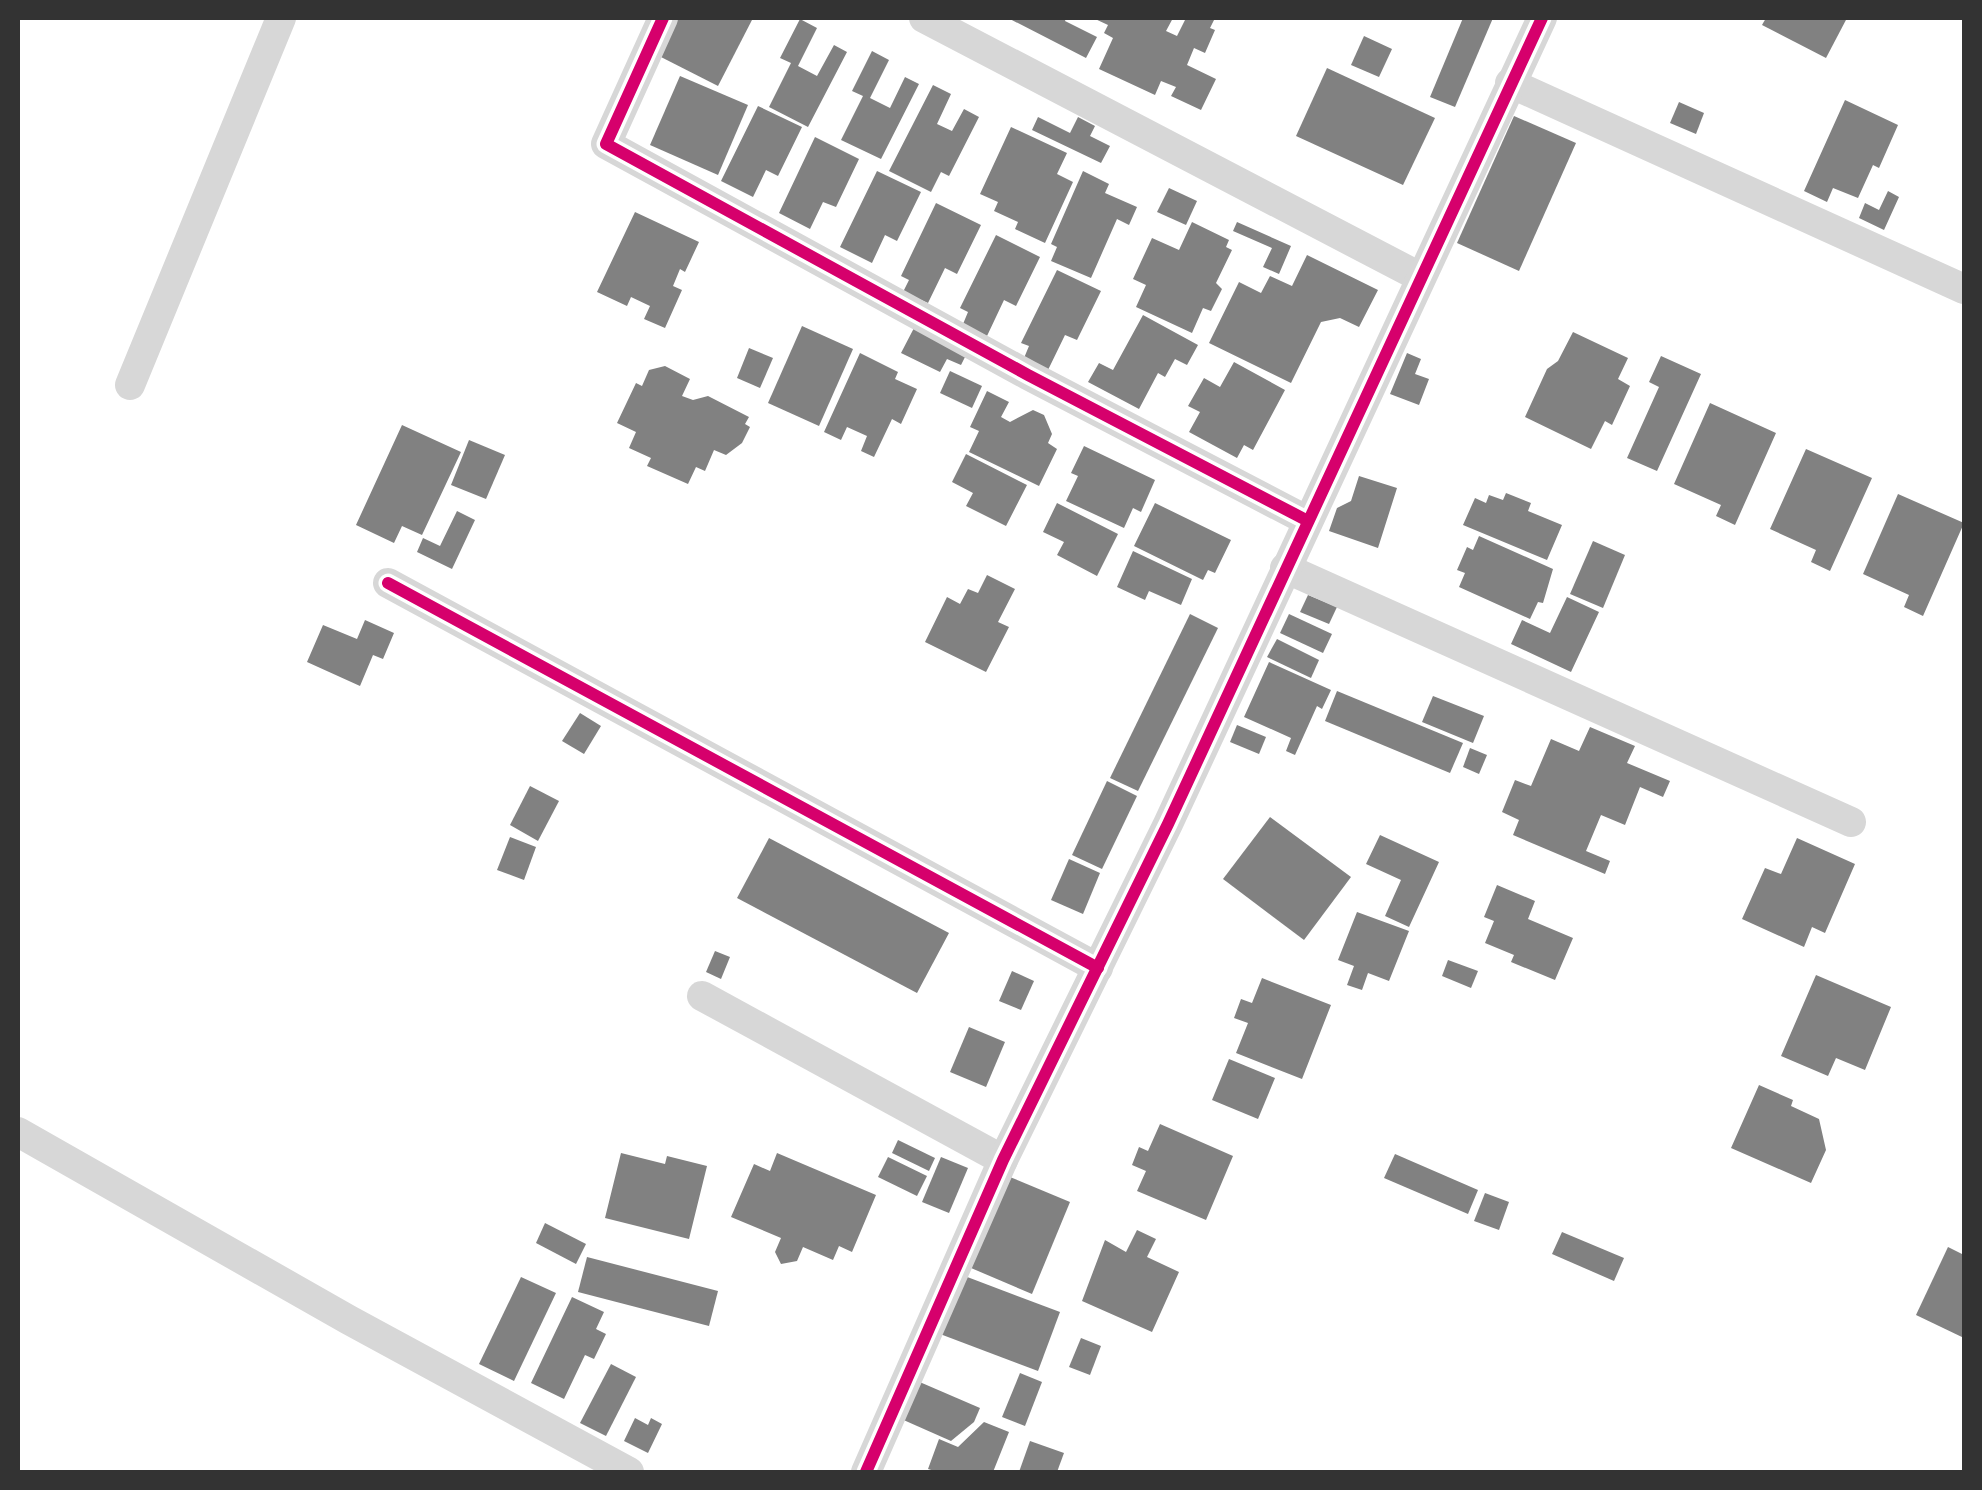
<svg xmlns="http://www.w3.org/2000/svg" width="1982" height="1490" viewBox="0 0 1982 1490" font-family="Commissioner,sans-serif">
  <rect width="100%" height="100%" fill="#fff"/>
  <g fill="#818181">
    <path d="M677,18H753L718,86L657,55Z"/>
    <path d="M1008,18H1066L1065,21L1097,37L1086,58Z"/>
    <path d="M1093,18H1173L1166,31L1177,36L1186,18H1215L1210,28L1215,30L1205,53L1194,48L1187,65L1216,79L1201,110L1171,96L1176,87L1161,81L1155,95L1099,69L1113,38L1104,33L1108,25Z"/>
    <path d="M1463,18H1493L1455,107L1430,97Z"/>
    <path d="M1766,18H1847L1826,58L1762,25Z"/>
    <path d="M800,19L817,28L798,66L817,76L834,45L847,52L808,127L769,107L791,63L780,58Z"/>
    <path d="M1364,36L1392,49L1379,77L1351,65Z"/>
    <path d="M872,51L889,60L870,98L890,108L905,77L919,84L881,159L841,140L863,96L852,91Z"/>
    <path d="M1327,68L1435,118L1403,185L1296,136Z"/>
    <path d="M680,76L748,105L718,175L650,145Z"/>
    <path d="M933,85L951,94L937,124L952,131L964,109L979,117L949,176L941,172L931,192L889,171Z"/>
    <path d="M1845,100L1898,125L1879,168L1873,165L1858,198L1833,188L1827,202L1804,191Z"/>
    <path d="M1679,102L1704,113L1696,134L1670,123Z"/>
    <path d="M758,106L802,127L778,176L766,170L753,197L721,181Z"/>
    <path d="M1514,116L1576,143L1519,271L1457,243Z"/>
    <path d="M1038,117L1070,133L1078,117L1095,126L1090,136L1110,146L1101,163L1032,130Z"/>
    <path d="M1011,127L1067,153L1057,174L1073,182L1045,243L1015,229L1018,222L994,211L998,202L980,194Z"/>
    <path d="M815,137L859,159L836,207L823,202L810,229L779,213Z"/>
    <path d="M877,171L921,192L897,241L885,235L872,263L840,247Z"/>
    <path d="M1083,171L1109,184L1105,193L1137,207L1129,225L1117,219L1091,278L1051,261L1057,247L1051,244Z"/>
    <path d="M1169,188L1197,201L1186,225L1157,212Z"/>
    <path d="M1888,191L1899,197L1884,230L1859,218L1865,203L1879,210Z"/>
    <path d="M936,203L981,225L957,274L945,268L928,303L903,292L909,280L901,276Z"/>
    <path d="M635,212L699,242L685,272L680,269L673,286L682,290L665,328L644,319L650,306L631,297L627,306L597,292Z"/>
    <path d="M1192,222L1229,240L1226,247L1232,250L1216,283L1222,289L1211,311L1203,308L1192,333L1136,307L1146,285L1133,279L1152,238L1179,250Z"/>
    <path d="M1237,222L1291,246L1279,274L1263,267L1272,248L1233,231Z"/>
    <path d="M996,235L1040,257L1016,306L1004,300L987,336L963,324L968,312L960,308Z"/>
    <path d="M1307,255L1378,290L1359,327L1340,318L1321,322L1291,383L1209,343L1239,282L1261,293L1270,276L1292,286Z"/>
    <path d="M1057,270L1101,291L1077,340L1065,335L1048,370L1024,358L1029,346L1021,343Z"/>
    <path d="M1143,315L1198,345L1187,365L1175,359L1165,377L1158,373L1139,409L1088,382L1099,363L1113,370Z"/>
    <path d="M802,326L853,349L819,426L768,403Z"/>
    <path d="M914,328L967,353L961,365L947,359L940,372L901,353Z"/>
    <path d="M1573,332L1628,358L1618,379L1630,386L1612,425L1605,421L1591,449L1525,417L1547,369L1558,361Z"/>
    <path d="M749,348L773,358L760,388L737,378Z"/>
    <path d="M860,353L898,372L895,379L917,389L901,424L892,419L874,457L861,451L867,436L847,427L841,440L824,432Z"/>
    <path d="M1407,353L1421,359L1415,374L1429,379L1419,405L1390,394Z"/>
    <path d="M1661,356L1701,374L1657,471L1627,458L1659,387L1649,382Z"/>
    <path d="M1234,362L1285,390L1253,450L1244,445L1237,458L1189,432L1200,412L1188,406L1204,378L1220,387Z"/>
    <path d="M665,366L690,379L682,396L693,400L708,396L749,417L745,424L750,427L742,443L726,455L714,450L705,471L696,467L688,484L647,466L651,458L629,448L636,432L617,423L636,383L642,386L649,370Z"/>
    <path d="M950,371L982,386L972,408L940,393Z"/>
    <path d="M987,391L1009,402L1001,417L1010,422L1033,410L1044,415L1052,434L1048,443L1057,449L1039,486L969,452L979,431L970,427Z"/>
    <path d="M1710,403L1776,433L1735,525L1716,516L1721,505L1674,484Z"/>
    <path d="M402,425L461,452L422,535L402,526L394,543L356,525Z"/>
    <path d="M469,440L505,455L486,499L451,485Z"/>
    <path d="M1084,446L1155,480L1141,512L1133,508L1124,528L1066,501L1078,476L1071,473Z"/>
    <path d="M1806,449L1872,478L1830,571L1811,562L1816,550L1770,529Z"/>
    <path d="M966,454L1027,485L1006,526L966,506L973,493L952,482Z"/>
    <path d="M1359,476L1397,488L1378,548L1329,531L1337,508L1351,501Z"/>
    <path d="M1506,493L1531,503L1528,511L1562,525L1547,560L1463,525L1475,498L1486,503L1489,495L1503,500Z"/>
    <path d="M1898,494L1964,523L1923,616L1904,607L1909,595L1863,574Z"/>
    <path d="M1057,503L1118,534L1097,576L1057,555L1064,542L1043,532Z"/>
    <path d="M1155,503L1231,540L1215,573L1208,570L1203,580L1134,546Z"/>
    <path d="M457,511L475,520L452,569L417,552L423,538L440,546Z"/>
    <path d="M1479,536L1553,569L1543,603L1538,602L1530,619L1459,587L1465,573L1457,570L1467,547L1473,550Z"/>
    <path d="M1593,541L1625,555L1603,608L1570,594Z"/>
    <path d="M1133,551L1192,579L1181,605L1149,591L1145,600L1117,587Z"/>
    <path d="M987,575L1015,589L998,622L1009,627L986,672L925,642L947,597L960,604L968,589L978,593Z"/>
    <path d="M1308,595L1337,607L1329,624L1300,612Z"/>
    <path d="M1567,597L1599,612L1571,672L1511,644L1522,620L1550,633Z"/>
    <path d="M1190,614L1218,628L1138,791L1110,778Z"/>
    <path d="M1289,614L1332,634L1323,653L1280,633Z"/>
    <path d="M365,620L394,633L383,659L373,655L360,686L307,662L323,625L357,639Z"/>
    <path d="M1277,639L1319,660L1311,678L1267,657Z"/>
    <path d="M1269,662L1331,690L1322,709L1317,706L1295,755L1286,751L1291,738L1244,717Z"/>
    <path d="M1337,691L1463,743L1450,773L1325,721Z"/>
    <path d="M1433,696L1484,716L1473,743L1422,722Z"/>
    <path d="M580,713L601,726L584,754L562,741Z"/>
    <path d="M1237,725L1266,737L1259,754L1230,742Z"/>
    <path d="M1590,727L1635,746L1627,763L1670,781L1663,797L1640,787L1625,825L1601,815L1586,851L1610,861L1605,874L1513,835L1519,820L1502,812L1515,780L1531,786L1551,739L1579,751Z"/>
    <path d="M1470,748L1487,755L1479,774L1463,767Z"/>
    <path d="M1107,781L1137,796L1102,869L1072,855Z"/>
    <path d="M530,786L559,801L538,841L510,825Z"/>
    <path d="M1270,817L1351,877L1304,940L1223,879Z"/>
    <path d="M1380,835L1439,862L1409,927L1385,916L1401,880L1366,864Z"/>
    <path d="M510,837L536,847L524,880L497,870Z"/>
    <path d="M769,838L949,933L917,993L737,898Z"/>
    <path d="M1797,838L1855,864L1825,933L1812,927L1804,947L1742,919L1765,868L1781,874Z"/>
    <path d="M1069,859L1100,873L1083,914L1051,900Z"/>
    <path d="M1497,885L1535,901L1528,919L1573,938L1555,980L1511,962L1514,955L1485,943L1494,921L1484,917Z"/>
    <path d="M1357,912L1409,931L1389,981L1368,973L1362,990L1347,985L1354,966L1338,960Z"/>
    <path d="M715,951L730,957L721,979L706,972Z"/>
    <path d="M1448,960L1478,971L1471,988L1442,976Z"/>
    <path d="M1012,971L1034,981L1021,1010L999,1001Z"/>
    <path d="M1816,975L1891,1007L1865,1070L1836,1058L1828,1076L1781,1056Z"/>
    <path d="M1262,978L1331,1005L1302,1079L1236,1053L1248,1023L1234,1018L1241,999L1252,1003Z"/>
    <path d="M969,1027L1005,1042L986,1087L950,1072Z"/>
    <path d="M1229,1059L1275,1078L1258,1119L1212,1100Z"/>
    <path d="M1759,1085L1793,1100L1791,1106L1819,1119L1826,1150L1811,1183L1731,1148Z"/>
    <path d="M1160,1124L1233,1156L1206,1220L1137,1191L1146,1171L1132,1165L1139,1147L1148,1151Z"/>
    <path d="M898,1140L935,1158L929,1171L892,1153Z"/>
    <path d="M621,1153L665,1164L667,1156L707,1166L689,1239L605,1218Z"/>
    <path d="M777,1153L876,1195L852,1252L839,1246L833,1260L803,1247L797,1261L781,1264L775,1252L781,1238L731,1217L754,1164L770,1171Z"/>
    <path d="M1395,1154L1478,1190L1468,1214L1384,1178Z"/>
    <path d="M888,1157L927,1176L917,1196L878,1177Z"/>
    <path d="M941,1157L968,1168L949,1213L922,1202Z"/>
    <path d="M1010,1177L1070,1202L1032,1294L971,1268Z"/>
    <path d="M1485,1193L1509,1202L1499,1230L1474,1221Z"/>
    <path d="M545,1223L586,1244L576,1264L536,1243Z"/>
    <path d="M1137,1230L1156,1239L1147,1257L1179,1272L1152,1332L1082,1301L1105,1240L1126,1252Z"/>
    <path d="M1562,1232L1624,1258L1614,1281L1552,1254Z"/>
    <path d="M1948,1247L1964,1255V1338L1916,1315Z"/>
    <path d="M587,1257L718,1291L709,1326L578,1292Z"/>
    <path d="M962,1275L1060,1312L1038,1371L940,1334Z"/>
    <path d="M521,1277L556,1293L514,1381L479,1364Z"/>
    <path d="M572,1297L604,1312L596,1329L606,1334L594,1359L585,1355L564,1399L531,1383Z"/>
    <path d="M1081,1338L1101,1346L1090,1375L1069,1367Z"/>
    <path d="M611,1364L636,1377L606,1436L580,1423Z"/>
    <path d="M1020,1373L1042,1382L1025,1426L1002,1417Z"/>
    <path d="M915,1380L980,1408L974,1422L951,1441L899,1418Z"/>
    <path d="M635,1418L648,1425L651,1418L662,1424L648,1453L624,1441Z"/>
    <path d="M984,1422L1009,1432L993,1472H938L928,1469L939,1439L958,1447Z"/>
    <path d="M1030,1441L1064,1453L1057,1472H1019Z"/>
  </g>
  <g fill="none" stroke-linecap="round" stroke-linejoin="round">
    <g stroke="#d7d7d7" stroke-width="30">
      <path d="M663,18L606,144L1028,375L1308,521"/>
      <path d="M924,18L1420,277"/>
      <path d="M1510,83L1964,289"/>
      <path d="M130,385L281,18"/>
      <path d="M1285,568L1851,822"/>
      <path d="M388,583L1098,968"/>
      <path d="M702,996L1003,1160"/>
      <path d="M18,1132L349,1320L629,1472"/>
      <path d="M866,1472L1003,1160L1168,824L1542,18"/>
    </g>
    <g stroke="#fff" stroke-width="19">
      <g id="cycleway">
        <path d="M663,18L606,144L1028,375L1308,521"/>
        <path d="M388,583L1098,968"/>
        <path d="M866,1472L1003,1160L1168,824L1542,18"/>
      </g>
    </g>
    <use href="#cycleway" stroke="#d6006c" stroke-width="12"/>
  </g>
  <rect width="1982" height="1490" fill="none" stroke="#333333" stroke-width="40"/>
</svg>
